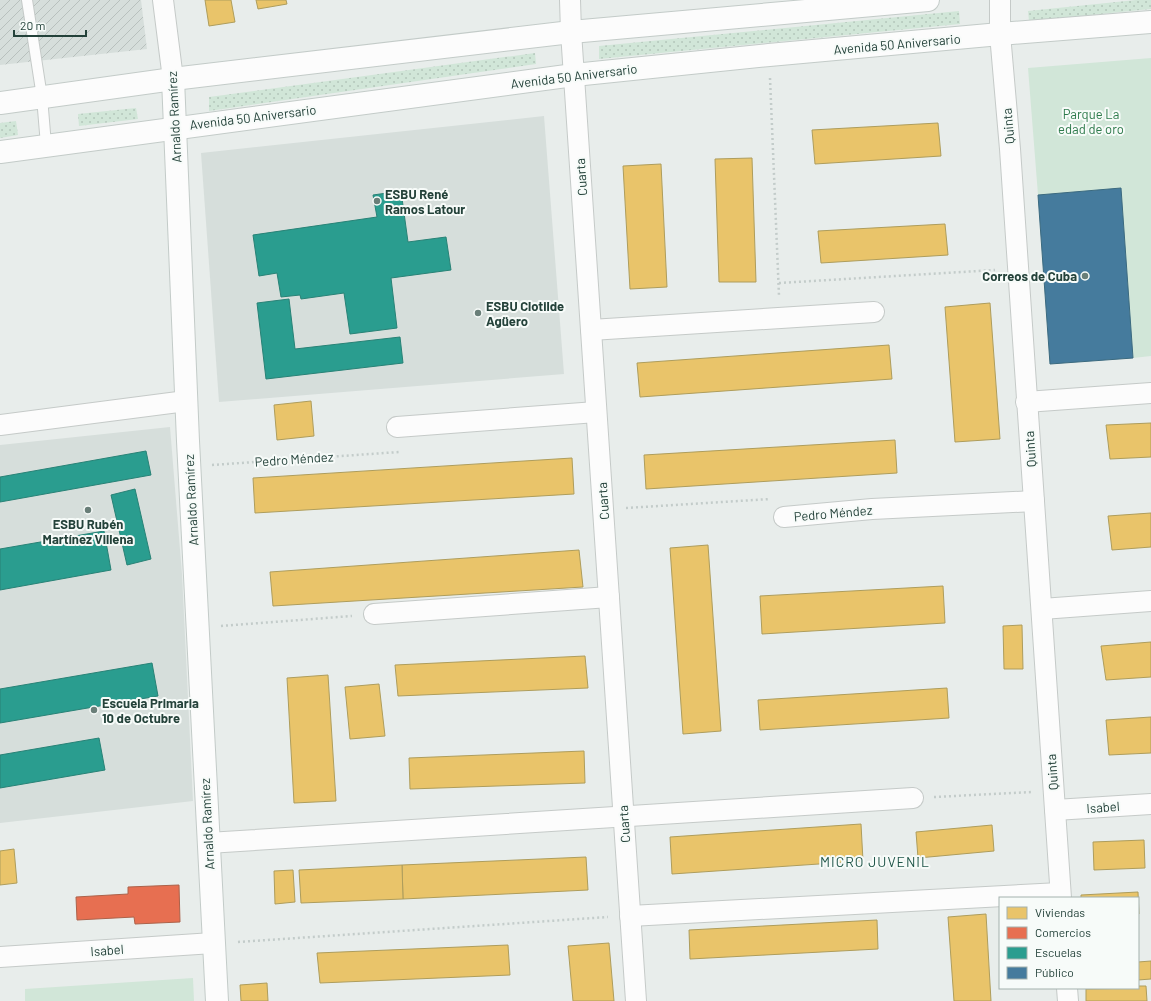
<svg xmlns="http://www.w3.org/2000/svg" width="1151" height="1001" viewBox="0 0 1151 1001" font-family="Barlow,sans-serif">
  <defs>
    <pattern id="industrial-furrows" width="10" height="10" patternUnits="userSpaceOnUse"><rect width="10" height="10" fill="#d6dedb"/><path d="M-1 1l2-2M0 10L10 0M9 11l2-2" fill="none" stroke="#b8c0bd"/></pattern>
    <pattern id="grass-dots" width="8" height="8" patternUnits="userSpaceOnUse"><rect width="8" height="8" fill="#d1e6d8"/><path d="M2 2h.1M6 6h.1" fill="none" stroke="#b3c6ba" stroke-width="1.8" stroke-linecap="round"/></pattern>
  </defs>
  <rect width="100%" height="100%" fill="#e8edeb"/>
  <g fill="#d6dedb">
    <path d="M544,116L564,374L219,402L201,153Z"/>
    <path d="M170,427L182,574L193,801L0,823V445Z"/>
  </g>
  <path fill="url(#industrial-furrows)" d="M0,0H141L147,49L0,65Z"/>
  <g fill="url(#grass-dots)">
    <path d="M1136,0H1151V9L1029,21L1028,11Z"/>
    <path d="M959,11L960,24L599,59V46Z"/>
    <path d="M535,53L536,64L209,111V97Z"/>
    <path d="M136,108L138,119L79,126L78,114Z"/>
    <path d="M16,121L18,135L0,138V123Z"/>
  </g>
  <g fill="#d1e6d8">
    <path d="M1151,58V356L1133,358L1121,188L1038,195L1028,68Z"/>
    <path d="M193,978L194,1001H25V989Z"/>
  </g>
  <g fill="#e9c46a" stroke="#ae9d5c">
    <path d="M205,0H231L235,22L209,26Z"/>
    <path d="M256,0H286L287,4L258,9Z"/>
    <path d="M938,123L941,156L815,164L812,130Z"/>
    <path d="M752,158L756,282H719L715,159Z"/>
    <path d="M661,164L667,287L630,289L623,166Z"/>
    <path d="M945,224L948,255L821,263L818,231Z"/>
    <path d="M990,303L1000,439L955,442L945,307Z"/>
    <path d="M889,345L892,379L640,397L637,363Z"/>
    <path d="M311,401L314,436L277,440L274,405Z"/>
    <path d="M1151,423V457L1110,459L1106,425Z"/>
    <path d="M895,440L897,473L646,489L644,455Z"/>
    <path d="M572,458L574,494L255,513L253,478Z"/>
    <path d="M1151,513V547L1112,550L1108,516Z"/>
    <path d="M708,545L721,731L683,734L670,548Z"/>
    <path d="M579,550L583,587L273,606L270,572Z"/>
    <path d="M943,586L945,623L762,634L760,596Z"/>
    <path d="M1022,625L1023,669H1004L1003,626Z"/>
    <path d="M1151,642V677L1106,680L1101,646Z"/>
    <path d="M585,656L588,688L398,696L395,665Z"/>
    <path d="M328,675L336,801L294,803L287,678Z"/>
    <path d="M379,684L385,736L350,739L345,687Z"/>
    <path d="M947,688L949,718L760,730L758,700Z"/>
    <path d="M1151,717V753L1109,755L1106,720Z"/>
    <path d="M584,751L585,783L410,789L409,758Z"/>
    <path d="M861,824L863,861L672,874L670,837Z"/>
    <path d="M992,825L994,851L918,858L916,832Z"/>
    <path d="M1144,840L1145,868L1094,870L1093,842Z"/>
    <path d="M14,849L17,883L0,885V851Z"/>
    <path d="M586,857L588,890L403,899L402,865Z"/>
    <path d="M402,865L403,899L301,903L299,870Z"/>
    <path d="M293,870L295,902L275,904L274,871Z"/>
    <path d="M1138,892L1139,914H1138V898H1081V895Z"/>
    <path d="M986,914L991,1001H954L948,917Z"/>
    <path d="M877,920L878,949L690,959L689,930Z"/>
    <path d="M609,943L614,1001H573L568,946Z"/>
    <path d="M508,945L510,975L320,983L317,953Z"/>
    <path d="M1151,961V979L1138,980V962Z"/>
    <path d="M267,983L268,1001H241L240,985Z"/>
    <path d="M1138,986H1146L1147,1001H1086V989L1138,988Z"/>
  </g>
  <path fill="#e76f51" stroke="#ac624a" d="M179,885L180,922L135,924L134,917L77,920L76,897L128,894V887Z"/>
  <g fill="#2a9d8f" stroke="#288276">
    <path d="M401,191L408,242L446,237L451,270L391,278L397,328L350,334L344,293L301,299L300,295L281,297L277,273L259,276L253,235L377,217L373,195Z"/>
    <path d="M289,299L295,349L400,337L403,363L266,379L257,303Z"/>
    <path d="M146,451L151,475L0,502V477Z"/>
    <path d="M135,489L151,559L127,565L111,495Z"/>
    <path d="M104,531L111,570L0,590V549Z"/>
    <path d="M152,663L158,696L0,723V689Z"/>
    <path d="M99,738L105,770L0,788V755Z"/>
  </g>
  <path fill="#457b9d" stroke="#3b6a7f" d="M1121,188L1133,358L1050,364L1038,195Z"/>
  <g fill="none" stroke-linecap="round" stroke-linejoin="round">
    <g stroke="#c5cac8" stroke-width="12">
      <path id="lane" d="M27,0L42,97L46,145"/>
    </g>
    <g stroke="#c5cac8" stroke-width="22">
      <g id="street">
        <path d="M163,0L173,79"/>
        <path d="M570,0L571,32L636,1001"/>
        <path d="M1000,0V34L1010,149L1061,898"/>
        <path d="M591,330L874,312"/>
        <path d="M1026,402L1151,393"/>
        <path d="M0,425L186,401"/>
        <path d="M397,427L596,412"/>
        <path d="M784,517L872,509L1034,501"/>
        <path d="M1042,609L1151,601"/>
        <path d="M374,614L609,597"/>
        <path d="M1055,810L1151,804"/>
        <path d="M208,843L913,798"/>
        <path d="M630,916L1060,893"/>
        <path d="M0,957L213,943"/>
        <path d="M1067,988L1068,1001"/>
      </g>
    </g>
    <g stroke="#c3cbc8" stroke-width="24">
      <g id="secondary">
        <path d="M173,79L188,441L217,1001"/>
        <path d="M0,103L173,79L571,32L928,0"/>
        <path d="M0,152L574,75L769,55L1000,34L1151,22"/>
      </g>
    </g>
    <g stroke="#c3ccca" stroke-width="2.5" stroke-dasharray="2 3" stroke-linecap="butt">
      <path d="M770,78L779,296"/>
      <path d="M779,283L995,270"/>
      <path d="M212,465L399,452"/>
      <path d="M626,508L770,499"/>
      <path d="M221,626L352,616"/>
      <path d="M934,797L1032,792"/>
      <path d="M238,942L608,917"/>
    </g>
    <use href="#lane" stroke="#fcfcfc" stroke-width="10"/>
    <use href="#street" stroke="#fcfcfc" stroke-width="20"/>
    <use href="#secondary" stroke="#fcfcfc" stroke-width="22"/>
  </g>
  <g fill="#697e78" stroke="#f7fbf9" stroke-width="1.5">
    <circle cx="377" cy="201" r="4"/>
    <circle cx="1085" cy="276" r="4"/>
    <circle cx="478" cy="313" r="4"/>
    <circle cx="88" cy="510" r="4"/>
    <circle cx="94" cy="710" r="4"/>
  </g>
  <g text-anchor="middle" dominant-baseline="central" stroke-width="4" stroke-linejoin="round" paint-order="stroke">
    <g font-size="13" fill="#24423a" stroke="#f7fbf9">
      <text transform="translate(897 44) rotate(-5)">Avenida 50 Aniversario</text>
      <text transform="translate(574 76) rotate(-7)">Avenida 50 Aniversario</text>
      <text transform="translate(174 117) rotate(-93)">Arnaldo Ramírez</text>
      <text transform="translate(253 117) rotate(-7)">Avenida 50 Aniversario</text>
      <text transform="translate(1008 126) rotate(-95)">Quinta</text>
      <text transform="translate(581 177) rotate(-94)">Cuarta</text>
      <text transform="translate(1030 449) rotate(-94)">Quinta</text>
      <text transform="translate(294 459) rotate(-4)">Pedro Méndez</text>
      <text transform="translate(191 500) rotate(-93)">Arnaldo Ramírez</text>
      <text transform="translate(603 501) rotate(-94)">Cuarta</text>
      <text transform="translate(833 513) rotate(-5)">Pedro Méndez</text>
      <text transform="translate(1052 772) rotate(-94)">Quinta</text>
      <text transform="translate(1103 807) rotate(-4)">Isabel</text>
      <text transform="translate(207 824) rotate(-93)">Arnaldo Ramírez</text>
      <text transform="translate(624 824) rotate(-94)">Cuarta</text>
      <text transform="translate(107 950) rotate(-4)">Isabel</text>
    </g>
    <g font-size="13" fill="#2d7a4b" stroke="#f7fbf9">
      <text x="1091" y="114">Parque La<tspan x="1091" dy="15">edad de oro</tspan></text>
    </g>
    <g font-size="13" font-weight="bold" fill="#24423a" stroke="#f7fbf9" text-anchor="start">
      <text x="385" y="194">ESBU René<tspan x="385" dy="15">Ramos Latour</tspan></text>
      <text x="1077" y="276" text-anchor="end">Correos de Cuba</text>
      <text x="486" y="306">ESBU Clotilde<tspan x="486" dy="15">Agüero</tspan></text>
      <text x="88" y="524" text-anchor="middle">ESBU Rubén<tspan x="88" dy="15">Martínez Villena</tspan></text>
      <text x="102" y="703">Escuela Primaria<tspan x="102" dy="15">10 de Octubre</tspan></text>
    </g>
    <g font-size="14" letter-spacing="1" fill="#1f5548" stroke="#f7fbf9">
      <text x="875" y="861">MICRO JUVENIL</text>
    </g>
  </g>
  <rect x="999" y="897" width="140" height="92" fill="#f7fbf9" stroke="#a3b1ad"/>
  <rect x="1007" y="907" width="20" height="12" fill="#e9c46a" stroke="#a3b1ad"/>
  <text x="1035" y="917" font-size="12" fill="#24423a">Viviendas</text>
  <rect x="1007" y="927" width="20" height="12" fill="#e76f51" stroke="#a3b1ad"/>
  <text x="1035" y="937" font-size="12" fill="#24423a">Comercios</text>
  <rect x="1007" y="947" width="20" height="12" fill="#2a9d8f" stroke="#a3b1ad"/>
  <text x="1035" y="957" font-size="12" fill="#24423a">Escuelas</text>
  <rect x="1007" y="967" width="20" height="12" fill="#457b9d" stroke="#a3b1ad"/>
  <text x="1035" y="977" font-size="12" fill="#24423a">Público</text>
  <path d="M14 30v6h72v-6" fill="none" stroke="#24423a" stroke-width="2"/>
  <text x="20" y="30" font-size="12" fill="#24423a" stroke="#f7fbf9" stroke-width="3" paint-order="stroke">20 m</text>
</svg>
